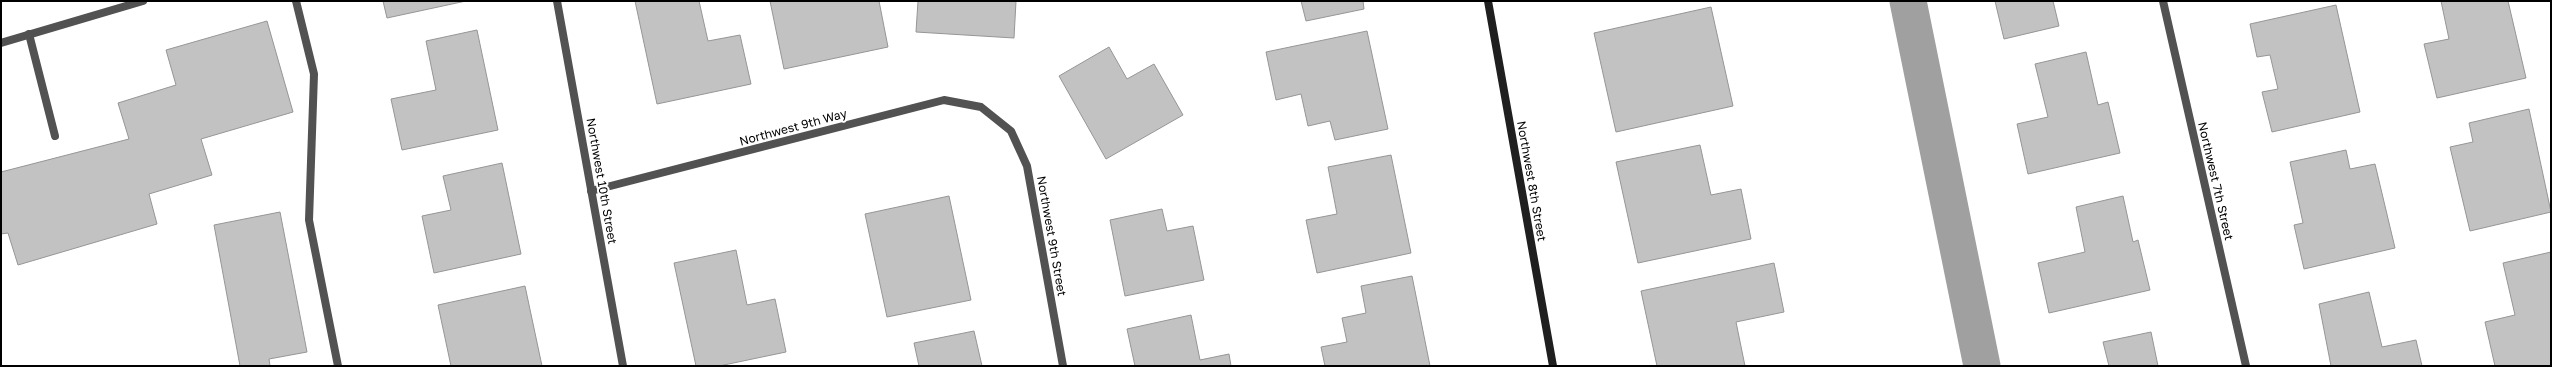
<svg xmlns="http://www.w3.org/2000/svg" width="2552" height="367" viewBox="0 0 2552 367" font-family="'Golos Text',sans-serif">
  <rect width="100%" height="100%" fill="#fff"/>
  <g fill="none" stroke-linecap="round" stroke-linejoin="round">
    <path stroke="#a0a0a0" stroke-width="37" d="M1908,1L1982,366"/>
  </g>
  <g fill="#c2c2c2" stroke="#969696">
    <path d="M383,1H466L387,18Z"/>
    <path d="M635,1H699L708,41L740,35L751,84L657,104Z"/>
    <path d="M770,1H879L888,47L784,69Z"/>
    <path d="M918,1H1016L1014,38L916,32Z"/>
    <path d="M1301,1H1363L1364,9L1306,21Z"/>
    <path d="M1995,1H2053L2059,26L2004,39Z"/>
    <path d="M2441,1H2508L2526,78L2437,98L2424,44L2449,39Z"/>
    <path d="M2336,5L2360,112L2272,132L2262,92L2278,89L2270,55L2257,57L2250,24Z"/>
    <path d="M1711,7L1733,106L1616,132L1594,33Z"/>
    <path d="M267,21L293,112L201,139L212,175L149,194L157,224L18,265L8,233L1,234V172L129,139L118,103L176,85L166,50Z"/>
    <path d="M477,30L498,130L402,150L391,99L436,90L426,41Z"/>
    <path d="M1367,31L1388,129L1335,140L1330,121L1308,126L1301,94L1276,100L1266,52Z"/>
    <path d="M1109,47L1127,79L1154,64L1183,115L1106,159L1059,76Z"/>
    <path d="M2086,52L2098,105L2108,102L2120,153L2028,174L2017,124L2048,117L2035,64Z"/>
    <path d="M2529,109L2551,212L2470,231L2450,147L2473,142L2469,123Z"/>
    <path d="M1700,145L1711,195L1741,189L1751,239L1638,263L1616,162Z"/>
    <path d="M2346,150L2350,169L2375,164L2395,248L2304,269L2294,225L2303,223L2290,162Z"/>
    <path d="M1391,155L1411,253L1317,273L1306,220L1337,214L1328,167Z"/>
    <path d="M502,163L521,254L434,273L422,216L451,210L443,176Z"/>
    <path d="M949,196L971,300L887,317L865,214Z"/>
    <path d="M2123,196L2133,242L2138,240L2150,290L2049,313L2038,263L2085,252L2076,207Z"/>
    <path d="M1162,209L1167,231L1193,226L1204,280L1125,296L1110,220Z"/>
    <path d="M280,212L307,352L269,359L270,366H240L214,225Z"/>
    <path d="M736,250L747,305L775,299L786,352L719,366H696L674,263Z"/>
    <path d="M2551,252V366H2495L2485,322L2515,315L2503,263Z"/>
    <path d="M1774,263L1784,312L1736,322L1745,366H1657L1641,291Z"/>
    <path d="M1412,276L1430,366H1325L1321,347L1347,342L1342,318L1366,313L1361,286Z"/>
    <path d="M525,286L542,366H451L438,305Z"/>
    <path d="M2369,292L2382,347L2416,340L2422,366H2331L2319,304Z"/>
    <path d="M1191,315L1200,360L1229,354L1231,366H1135L1127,329Z"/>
    <path d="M974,331L982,366H919L914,343Z"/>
    <path d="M2151,332L2158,366H2109L2103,342Z"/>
  </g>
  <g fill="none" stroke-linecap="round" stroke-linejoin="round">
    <g stroke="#525252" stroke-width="8">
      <path d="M296,1L314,74L309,220L338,366"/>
      <path d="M29,34L55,136"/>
      <path d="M1,43L143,1"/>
    </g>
    <g stroke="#525252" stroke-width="8">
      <path d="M557,1L623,366"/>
      <path d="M2163,1L2246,366"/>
      <path d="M591,191L944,100L981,107L1011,131L1027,166L1063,366"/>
    </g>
    <path stroke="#1f1f1f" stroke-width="8" d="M1488,1L1553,366"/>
  </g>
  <g text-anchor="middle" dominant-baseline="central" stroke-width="4" stroke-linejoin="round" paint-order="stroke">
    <g font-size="12" fill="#000" stroke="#fff">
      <text transform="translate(793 127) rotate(-15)">Northwest 9th Way</text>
      <text transform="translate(602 181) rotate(80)">Northwest 10th Street</text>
      <text transform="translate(1532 181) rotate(80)">Northwest 8th Street</text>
      <text transform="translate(2216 181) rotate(77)">Northwest 7th Street</text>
      <text transform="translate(1052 236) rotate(80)">Northwest 9th Street</text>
    </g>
  </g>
  <rect width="2552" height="367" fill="none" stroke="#000000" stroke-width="4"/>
</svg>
